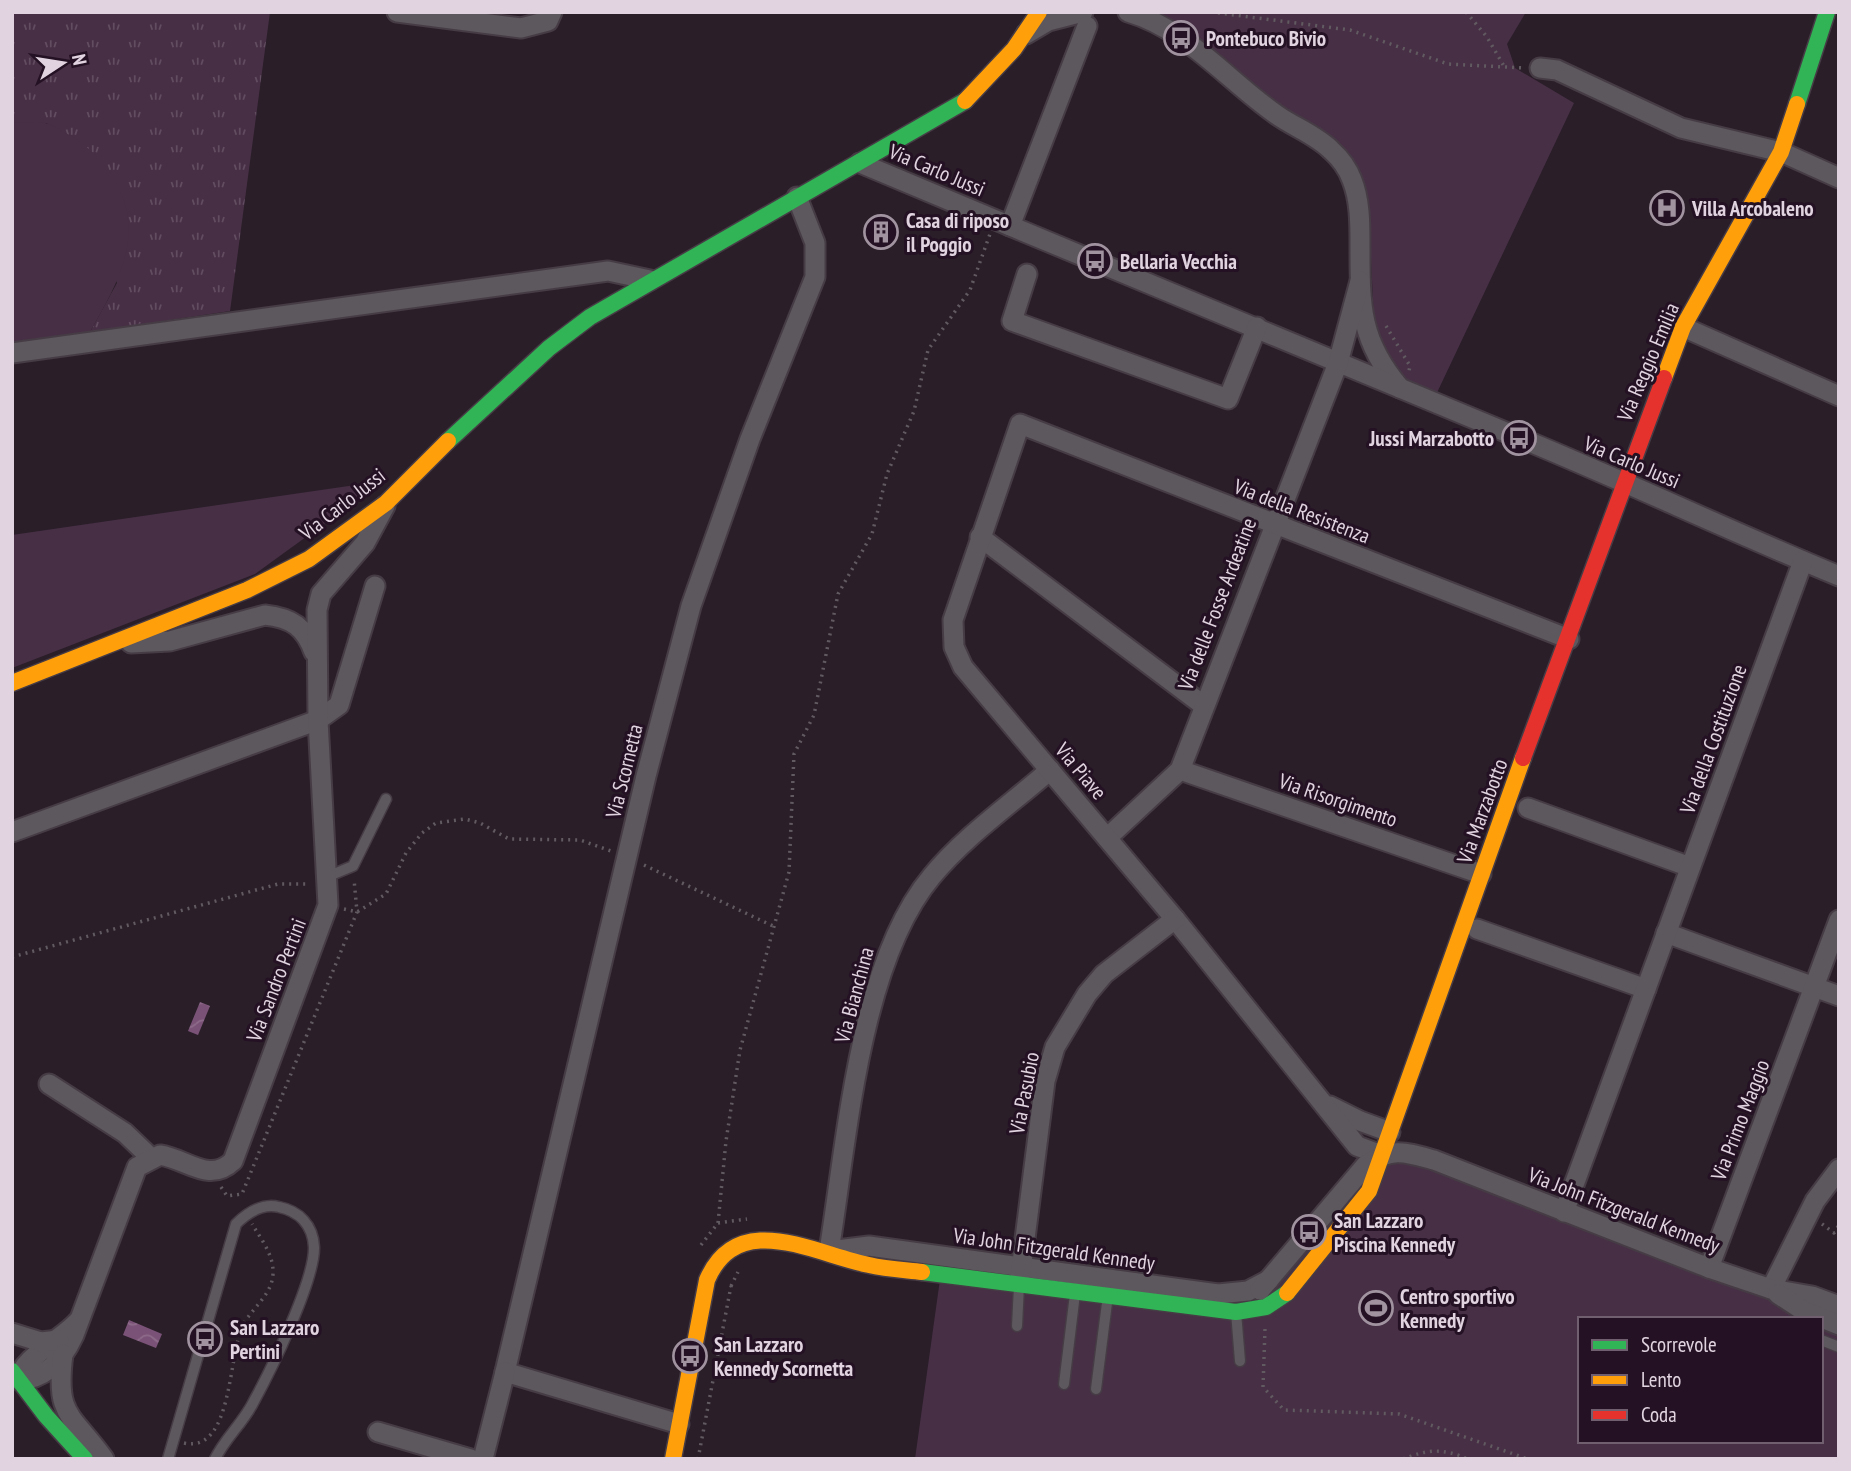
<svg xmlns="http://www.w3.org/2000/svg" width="1851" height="1471" viewBox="0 0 1851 1471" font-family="'PT Sans Narrow',sans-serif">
  <defs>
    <pattern id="grass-tufts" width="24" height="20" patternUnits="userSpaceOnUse" patternTransform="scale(1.75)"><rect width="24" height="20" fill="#472f45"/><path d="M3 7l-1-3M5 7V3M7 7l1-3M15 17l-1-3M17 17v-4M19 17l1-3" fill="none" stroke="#614c60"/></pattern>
    <pattern id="water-waves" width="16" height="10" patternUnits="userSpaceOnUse" patternTransform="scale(1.75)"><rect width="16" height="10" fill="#7a5277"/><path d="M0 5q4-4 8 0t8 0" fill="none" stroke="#8d6a8a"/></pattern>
  </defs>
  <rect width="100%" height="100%" fill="#2a1e29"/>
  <path fill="url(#grass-tufts)" d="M12,12H270L230,311L90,332L117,283L47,123H12Z"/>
  <g fill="#472f45" fill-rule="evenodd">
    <path d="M1155,12H1526L1507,44L1515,68L1574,103L1434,399L1387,372L1375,343L1370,238L1363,201L1349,164Z"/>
    <path d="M12,123C22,123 35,121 45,123C51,124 58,129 64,132C105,153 137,200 127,248C121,279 105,305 90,332L12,342Z"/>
    <path d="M383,481L255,574L12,668V535Z"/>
    <path d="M1379,1146L1839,1316V1459H915L942,1265L1239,1299L1306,1235L1357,1157ZM1580,1319H1821V1441H1580Z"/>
  </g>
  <g fill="url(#water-waves)">
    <path d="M200,1002L210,1006L198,1035L188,1031Z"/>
    <path d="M129,1320L162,1334L156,1348L123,1335Z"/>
  </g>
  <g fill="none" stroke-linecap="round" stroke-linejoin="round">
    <g stroke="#463c45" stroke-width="13">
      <g id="lane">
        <path d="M329,876L353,866L386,799"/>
        <path d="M1236,1312L1240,1361"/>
        <path d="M1017,1326L1019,1286"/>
        <path d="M1821,1340L1839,1347"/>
        <path d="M1064,1384L1075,1294"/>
        <path d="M1096,1389L1108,1295"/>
        <path d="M168,1459L236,1224C248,1212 262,1203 279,1207C299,1211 313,1225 314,1247C315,1280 271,1370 254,1401C244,1422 225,1438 215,1459"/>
      </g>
    </g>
    <g stroke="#463c45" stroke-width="23">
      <g id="street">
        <path d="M397,12L521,28L548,21L552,12"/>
        <path d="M1128,12C1187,29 1228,81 1277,115C1294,127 1316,135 1331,150C1340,158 1348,169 1352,180C1360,200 1360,223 1360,243C1360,304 1359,340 1400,388"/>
        <path d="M1026,34L1048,21L1083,12"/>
        <path d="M1540,68L1557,70L1681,128L1781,152L1839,178"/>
        <path d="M860,163C1080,255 1300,348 1520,438C1627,482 1732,532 1839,576"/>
        <path d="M1010,226L1087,26"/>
        <path d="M1027,274L1012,321L1228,399L1257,327"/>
        <path d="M1683,327L1839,396"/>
        <path d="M12,353L608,271L650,280"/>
        <path d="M980,537L1203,705"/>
        <path d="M131,643L170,641L265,615C292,618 305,627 314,652"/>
        <path d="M1050,770C1011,804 965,836 932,876C859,963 847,1141 829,1251L869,1246L1218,1294L1248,1291L1269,1280"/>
        <path d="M1180,770L1481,874"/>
        <path d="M1528,808L1690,867"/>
        <path d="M12,832L318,720L339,705L375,586"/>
        <path d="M1107,838L1180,770L1338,363L1360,281"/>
        <path d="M1477,929L1646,989"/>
        <path d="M1666,933L1839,996"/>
        <path d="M49,1084L125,1133L150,1157"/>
        <path d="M1330,1106L1360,1121L1390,1132"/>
        <path d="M1381,1155L1357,1146L1175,919L963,667L954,647L953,620L1020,424L1569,639"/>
        <path d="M1564,1212L1803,561"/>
        <path d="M1709,1268L1839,920"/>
        <path d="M1020,1278L1045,1081L1055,1047L1087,994L1104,974L1175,919"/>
        <path d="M1771,1289L1815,1201L1839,1169"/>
        <path d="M1260,1290L1366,1165C1392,1147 1405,1152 1434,1160L1709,1268L1771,1289L1812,1296L1839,1306"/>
        <path d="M1778,1294L1804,1311L1839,1325"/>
        <path d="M80,1319C63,1340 21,1357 19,1380C47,1379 63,1359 74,1335L137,1167L160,1155C187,1159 209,1184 233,1161L328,905L318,720L317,610L321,594L365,543L385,506"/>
        <path d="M12,1333L41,1342L59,1340"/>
        <path d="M63,1354C55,1417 71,1413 104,1459"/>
        <path d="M679,1424L505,1372L646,776L691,606L750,439L815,277V243L797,197"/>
        <path d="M378,1432L471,1459"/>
        <path d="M483,1459L505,1372"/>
      </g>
    </g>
    <g stroke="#463c45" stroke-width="19">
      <g id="fast">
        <path d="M1797,104L1827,12"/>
        <path d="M448,441L549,348L590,317L965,101"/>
        <path d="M922,1272L1236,1312L1266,1307L1287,1293"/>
        <path d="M12,1371L46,1416L85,1459"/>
      </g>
    </g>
    <g stroke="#463c45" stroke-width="19">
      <g id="slow">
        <path d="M965,101L1014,49L1039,12"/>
        <path d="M1664,378L1683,327L1781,152L1797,104"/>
        <path d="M12,683L247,590L309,559L386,503L448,441"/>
        <path d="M1287,1293L1369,1191L1523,758"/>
        <path d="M673,1459L707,1280C738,1208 814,1254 869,1265C886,1269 905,1270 922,1272"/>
      </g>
    </g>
    <g stroke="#463c45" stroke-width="19">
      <path id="jam" d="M1523,758L1664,378"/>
    </g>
    <g stroke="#615a60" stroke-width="3.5" stroke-dasharray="2 5" stroke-linecap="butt">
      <path d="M1211,12L1350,30L1448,64L1524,68"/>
      <path d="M1466,12L1487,37L1505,68"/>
      <path d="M1386,326L1410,366L1409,371"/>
      <path d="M644,865L773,926"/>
      <path d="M344,909L357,912L386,894L406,853L422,833L436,823L465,819L480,823L509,839L580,840L611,851"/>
      <path d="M12,957L278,884H309"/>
      <path d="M221,1187L227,1196L242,1194L357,912L354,879"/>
      <path d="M718,1223L747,1219"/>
      <path d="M1822,1224L1834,1233L1839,1225"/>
      <path d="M701,1245L718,1223L726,1141L740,1050L789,872L794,754L814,715L838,594L872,534L887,474L914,411L928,350L970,290L990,234"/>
      <path d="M731,1286L738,1272"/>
      <path d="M1265,1329L1263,1387L1284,1410L1399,1414L1528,1459"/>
      <path d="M184,1443C233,1454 228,1354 243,1325C252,1308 272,1295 273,1274C274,1255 261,1239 252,1224"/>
      <path d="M698,1459L731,1286L727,1285"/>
      <path d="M1403,1459C1429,1449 1442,1448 1468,1459"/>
    </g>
    <use href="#lane" stroke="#5d585d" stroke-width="10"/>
    <use href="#street" stroke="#5d585d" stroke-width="19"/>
    <use href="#fast" stroke="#30b455" stroke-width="16"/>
    <use href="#slow" stroke="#ff9f0a" stroke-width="16"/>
    <use href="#jam" stroke="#e5322d" stroke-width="16"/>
  </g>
  <defs>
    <g id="bus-ring" transform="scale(1.75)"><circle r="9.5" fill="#241123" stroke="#a194a0" stroke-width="1.5"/><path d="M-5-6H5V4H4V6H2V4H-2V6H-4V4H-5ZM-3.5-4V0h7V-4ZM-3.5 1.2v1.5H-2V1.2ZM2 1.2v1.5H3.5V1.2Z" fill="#a194a0"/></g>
    <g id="hospital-ring" transform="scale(1.75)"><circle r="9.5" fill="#241123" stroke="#a194a0" stroke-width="1.5"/><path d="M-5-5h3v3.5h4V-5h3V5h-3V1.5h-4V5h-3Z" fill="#a194a0"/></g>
    <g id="building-ring" transform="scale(1.75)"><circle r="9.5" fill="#241123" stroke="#a194a0" stroke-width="1.5"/><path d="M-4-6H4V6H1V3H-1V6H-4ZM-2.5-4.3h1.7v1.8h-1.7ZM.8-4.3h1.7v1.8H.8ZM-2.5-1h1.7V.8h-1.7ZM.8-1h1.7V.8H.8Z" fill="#a194a0"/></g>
    <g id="stadium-ring" transform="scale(1.75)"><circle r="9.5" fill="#241123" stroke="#a194a0" stroke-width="1.5"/><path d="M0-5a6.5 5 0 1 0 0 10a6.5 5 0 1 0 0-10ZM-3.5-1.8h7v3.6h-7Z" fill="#a194a0"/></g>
  </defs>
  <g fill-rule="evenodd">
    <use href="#bus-ring" x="1181" y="38"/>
    <use href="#hospital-ring" x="1667" y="208"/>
    <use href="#building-ring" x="881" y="232"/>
    <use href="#bus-ring" x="1095" y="261"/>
    <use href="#bus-ring" x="1519" y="438"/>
    <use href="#bus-ring" x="1309" y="1232"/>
    <use href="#stadium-ring" x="1376" y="1308"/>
    <use href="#bus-ring" x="205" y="1339"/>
    <use href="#bus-ring" x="690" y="1356"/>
  </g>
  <g text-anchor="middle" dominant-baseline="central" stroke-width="6" stroke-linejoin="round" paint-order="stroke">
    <g font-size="21" font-weight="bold" fill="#e1d4e0" stroke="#241123" text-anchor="start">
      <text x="1206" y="38">Pontebuco Bivio</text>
      <text x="1692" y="208">Villa Arcobaleno</text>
      <text x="906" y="220">Casa di riposo<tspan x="906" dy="24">il Poggio</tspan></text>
      <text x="1120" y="261">Bellaria Vecchia</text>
      <text x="1494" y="438" text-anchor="end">Jussi Marzabotto</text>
      <text x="1334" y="1220">San Lazzaro<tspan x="1334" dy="24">Piscina Kennedy</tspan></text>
      <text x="1400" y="1296">Centro sportivo<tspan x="1400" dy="24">Kennedy</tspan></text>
      <text x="230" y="1327">San Lazzaro<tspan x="230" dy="24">Pertini</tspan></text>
      <text x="714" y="1344">San Lazzaro<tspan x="714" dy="24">Kennedy Scornetta</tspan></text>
    </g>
    <g font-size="21" fill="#e1d4e0" stroke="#241123">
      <text transform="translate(937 170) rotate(23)">Via Carlo Jussi</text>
      <text transform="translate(1648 362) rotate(-67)">Via Reggio Emilia</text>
      <text transform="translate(1632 462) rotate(23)">Via Carlo Jussi</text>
      <text transform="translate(342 504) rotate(-38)">Via Carlo Jussi</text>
      <text transform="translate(1302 511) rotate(21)">Via della Resistenza</text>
      <text transform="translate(1217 604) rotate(-69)">Via delle Fosse Ardeatine</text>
      <text transform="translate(1713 739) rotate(-70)">Via della Costituzione</text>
      <text transform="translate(624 771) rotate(-76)">Via Scornetta</text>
      <text transform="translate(1081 771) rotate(50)">Via Piave</text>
      <text transform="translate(1338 800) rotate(19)">Via Risorgimento</text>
      <text transform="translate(1482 811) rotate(-70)">Via Marzabotto</text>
      <text transform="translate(276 980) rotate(-69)">Via Sandro Pertini</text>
      <text transform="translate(854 995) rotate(-75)">Via Bianchina</text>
      <text transform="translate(1024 1093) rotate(-79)">Via Pasubio</text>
      <text transform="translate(1740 1120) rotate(-69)">Via Primo Maggio</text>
      <text transform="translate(1624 1210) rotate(21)">Via John Fitzgerald Kennedy</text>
      <text transform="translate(1054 1249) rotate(8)">Via John Fitzgerald Kennedy</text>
    </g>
  </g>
  <rect width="1851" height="1471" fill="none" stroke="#e1d4e0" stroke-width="28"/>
  <rect x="1578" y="1317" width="245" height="126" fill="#241123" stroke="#705f6f" stroke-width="2"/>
  <rect x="1592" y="1340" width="35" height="10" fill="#30b455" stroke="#705f6f" stroke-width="2"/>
  <text x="1641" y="1352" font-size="21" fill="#e1d4e0">Scorrevole</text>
  <rect x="1592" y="1375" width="35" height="10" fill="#ff9f0a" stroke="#705f6f" stroke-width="2"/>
  <text x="1641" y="1387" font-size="21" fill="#e1d4e0">Lento</text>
  <rect x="1592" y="1410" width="35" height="10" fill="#e5322d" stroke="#705f6f" stroke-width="2"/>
  <text x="1641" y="1422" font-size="21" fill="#e1d4e0">Coda</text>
  <g transform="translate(63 63) rotate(78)" stroke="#241123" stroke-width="5" paint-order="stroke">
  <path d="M0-5L12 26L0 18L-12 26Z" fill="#e1d4e0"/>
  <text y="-10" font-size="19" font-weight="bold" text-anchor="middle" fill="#e1d4e0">N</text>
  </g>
</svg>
